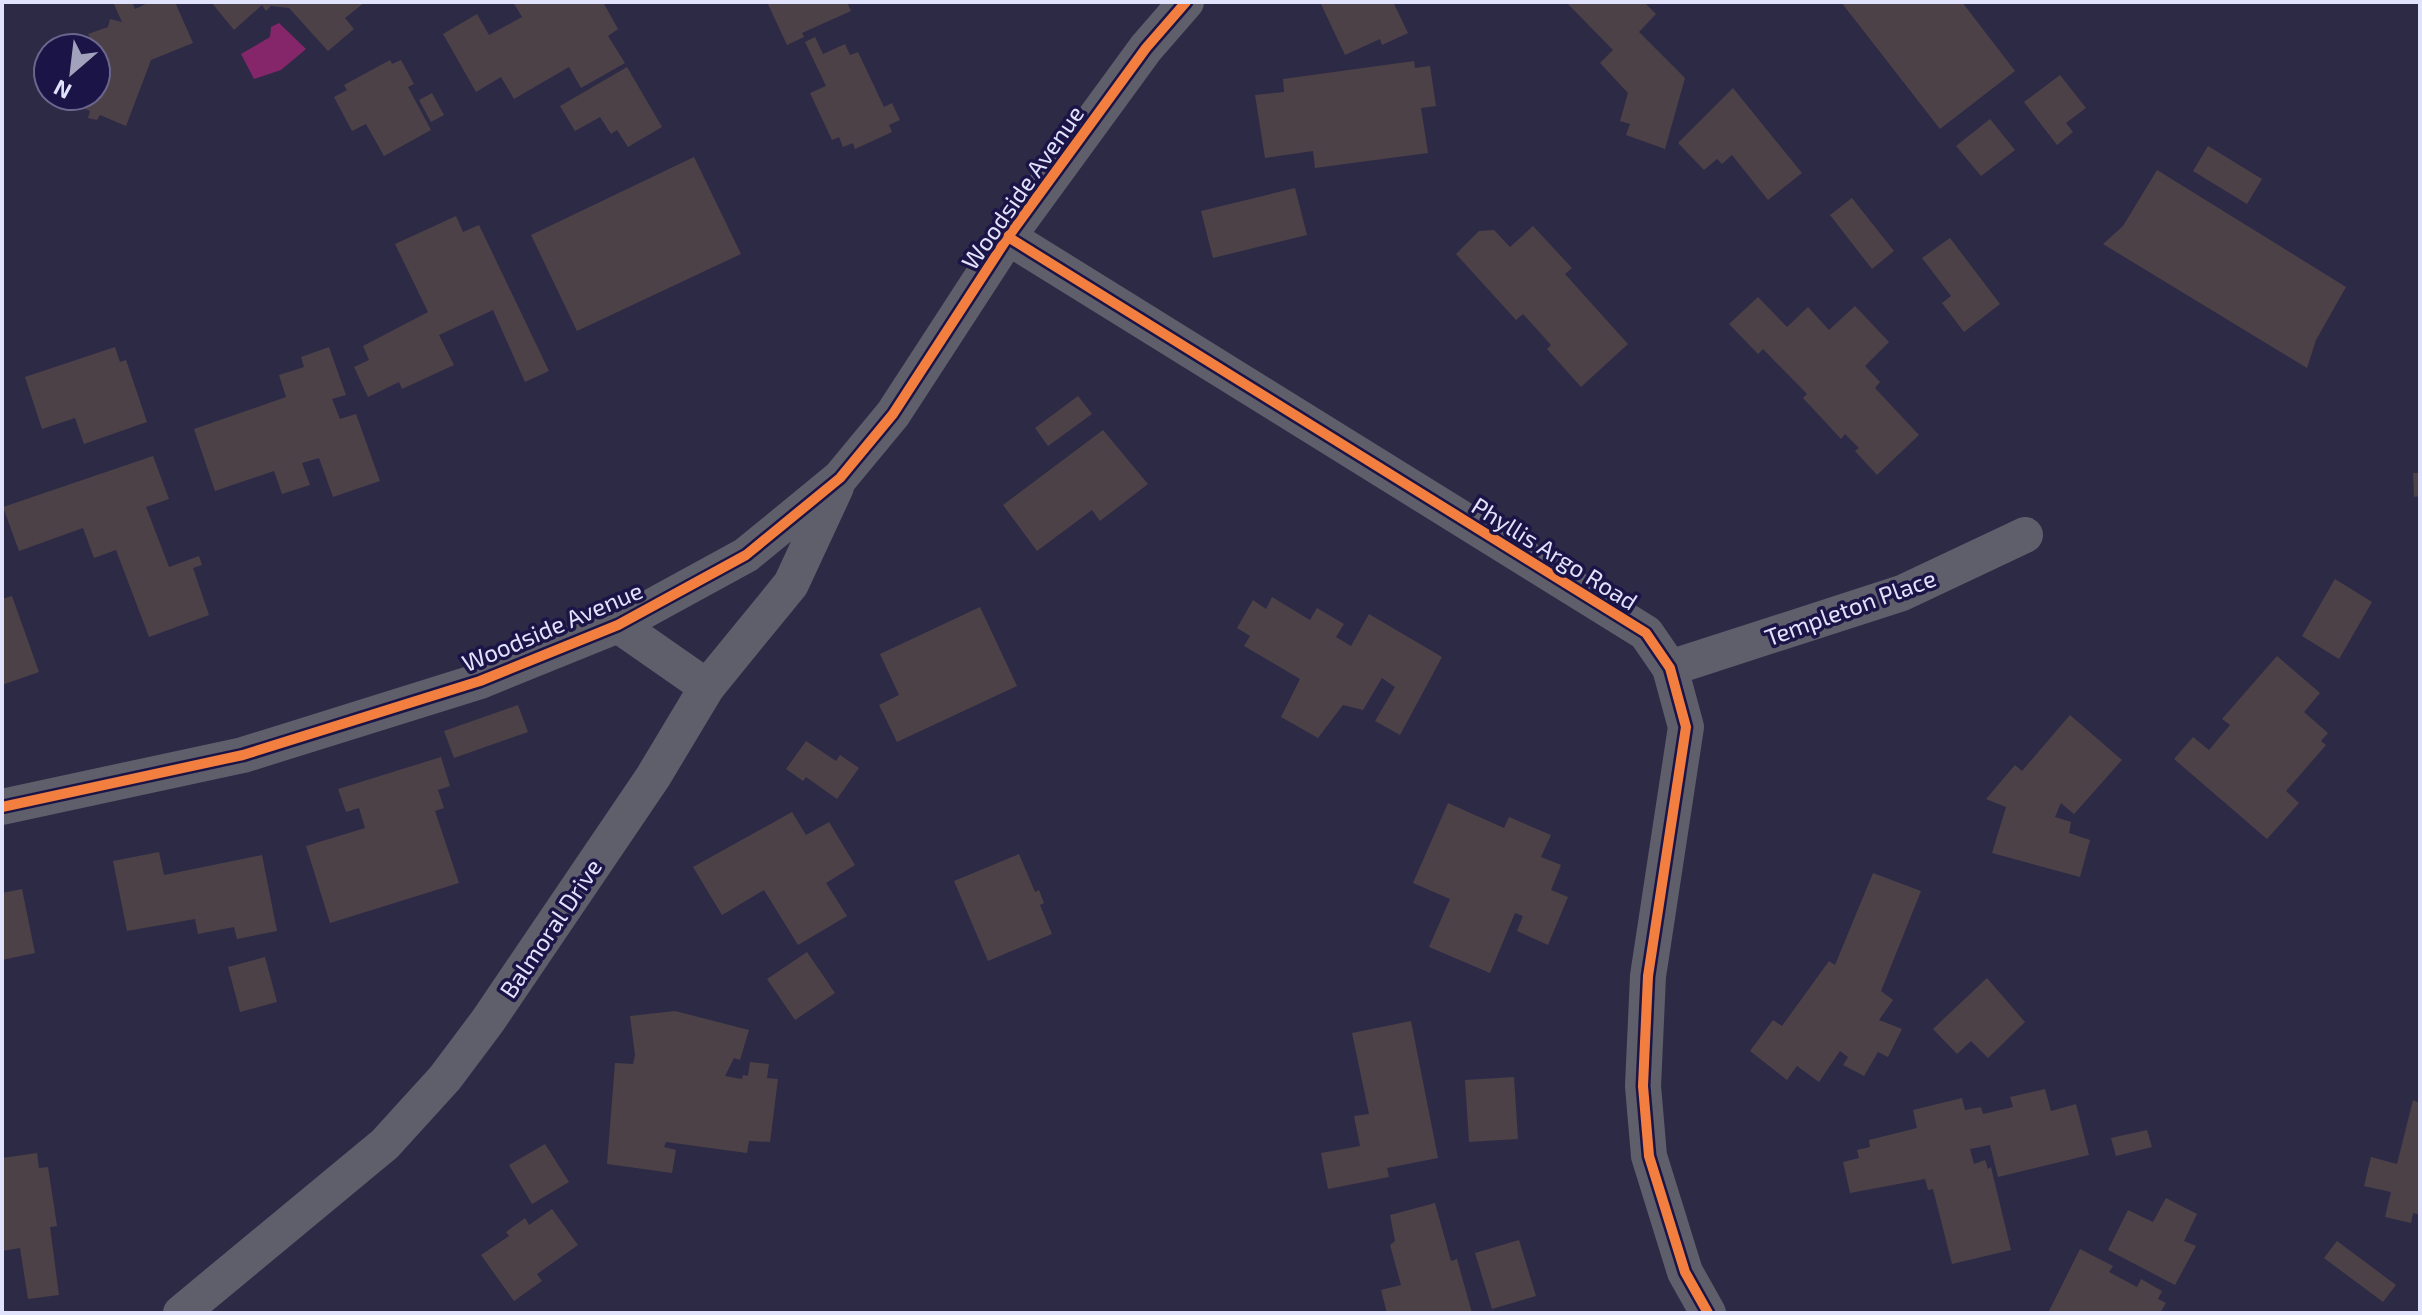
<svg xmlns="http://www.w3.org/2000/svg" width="2422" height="1315" viewBox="0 0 2422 1315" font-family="'Exo 2',sans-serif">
  <rect width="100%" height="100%" fill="#2d2a46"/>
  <path fill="#85266a" d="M279,23L306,49L281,70L254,79L241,54L270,37L271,27Z"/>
  <g fill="#4d4148">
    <path d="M113,2H132L135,9L150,2H175L193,43L151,60L126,126L100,115L97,120L88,118L90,111L72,103L74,96H96V48L88,34L108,27L110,19L122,22Z"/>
    <path d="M211,2H365L345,18L354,29L328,51L289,8L271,6L266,11L262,5L234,30Z"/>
    <path d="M513,2H603L618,29L608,36L625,63L581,88L569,67L514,99L501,77L476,92L443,34L477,14L489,35L522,17Z"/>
    <path d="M767,2H847L851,11L802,33L804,37L787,45Z"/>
    <path d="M1320,2H1393L1408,33L1382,45L1380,39L1345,55Z"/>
    <path d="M1566,2H1644L1656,14L1639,32L1685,78L1665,149L1626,135L1630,124L1620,121L1628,93L1600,63L1613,50Z"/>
    <path d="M1841,2H1962L2015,71L1940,129Z"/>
    <path d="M815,37L823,54L845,44L850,55L858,52L884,107L892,103L900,120L889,125L892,132L855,149L853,143L843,147L839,137L832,140L810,93L826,86L805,42Z"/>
    <path d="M390,60L392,64L401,60L414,84L408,87L431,130L384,156L366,124L352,131L334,97L347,90L344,85Z"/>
    <path d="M1414,61L1415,68L1430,66L1436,106L1421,108L1428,153L1315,168L1313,151L1265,158L1255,95L1284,92L1283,79Z"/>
    <path d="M627,67L662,127L628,147L617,130L611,134L600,117L575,131L560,106Z"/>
    <path d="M2060,75L2086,108L2066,123L2073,132L2057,145L2024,102Z"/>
    <path d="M1733,88L1802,173L1768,200L1732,155L1722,164L1717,159L1704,170L1678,143Z"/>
    <path d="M432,93L444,115L431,122L419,100Z"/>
    <path d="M1990,119L2015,150L1981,176L1956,146Z"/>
    <path d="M2208,146L2262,179L2247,204L2193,171Z"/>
    <path d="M694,157L741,254L577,331L531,235Z"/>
    <path d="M2157,170L2346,287L2316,340L2307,368L2103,244L2123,226Z"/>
    <path d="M1295,188L1307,235L1213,258L1201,211Z"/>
    <path d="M1852,198L1894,251L1872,269L1830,215Z"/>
    <path d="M456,216L463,232L479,225L549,371L525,382L493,310L439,335L454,365L402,389L399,382L368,397L354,367L369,360L363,346L428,312L395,244Z"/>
    <path d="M1533,226L1572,268L1565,274L1628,344L1581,387L1547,349L1551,345L1523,314L1516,320L1456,254L1479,231L1494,230L1510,247Z"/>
    <path d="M1950,238L2000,304L1964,332L1942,303L1951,296L1922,258Z"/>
    <path d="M1758,297L1787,327L1808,307L1829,330L1855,306L1889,342L1865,366L1880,382L1875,388L1919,435L1877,475L1855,451L1859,448L1845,434L1841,439L1803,398L1807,394L1763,349L1758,354L1729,324Z"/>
    <path d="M115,347L120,362L126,360L147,422L84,444L75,418L42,429L25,377Z"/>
    <path d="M329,347L346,395L332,399L340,419L356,414L380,481L333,497L319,458L302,463L310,485L282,494L274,471L215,491L194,429L286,397L279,375L304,367L301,357Z"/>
    <path d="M1078,396L1092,414L1048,446L1035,428Z"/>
    <path d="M1103,430L1148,484L1100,521L1092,510L1037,551L1003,505Z"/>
    <path d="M153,456L169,499L146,507L169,567L199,556L202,565L193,568L209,615L149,637L116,550L94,558L83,528L19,551L3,507Z"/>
    <path d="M2413,473H2420V496L2414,497Z"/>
    <path d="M2335,579L2372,602L2339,659L2302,636Z"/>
    <path d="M12,596L39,672L2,685V599Z"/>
    <path d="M1272,597L1310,620L1317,608L1344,624L1336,637L1351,646L1369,614L1442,657L1400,735L1375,721L1395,687L1382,678L1363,710L1343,705L1318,738L1281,717L1300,679L1244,646L1250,636L1237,628L1253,600L1266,609Z"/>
    <path d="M980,607L1017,686L897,742L879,705L899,695L880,654Z"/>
    <path d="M2277,656L2320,693L2304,712L2328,733L2321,741L2326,745L2286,791L2299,803L2267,839L2174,759L2193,737L2209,750L2230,725L2222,719Z"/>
    <path d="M518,705L528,732L454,758L444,731Z"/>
    <path d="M2070,715L2122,760L2074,814L2061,803L2055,817L2071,822L2069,833L2090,840L2080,877L1992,853L2006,807L1986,799L2015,765L2022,771Z"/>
    <path d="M806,741L836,761L840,755L859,768L837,799L806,777L803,781L786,769Z"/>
    <path d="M441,757L450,786L438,790L444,808L435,811L459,883L330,923L306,846L365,828L359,808L346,812L338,789Z"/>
    <path d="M1448,803L1504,828L1509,817L1551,835L1541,857L1561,865L1551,890L1568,897L1548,945L1517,931L1523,916L1515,913L1490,973L1429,947L1450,899L1413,883Z"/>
    <path d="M792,812L806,835L829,822L855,865L826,883L847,916L798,945L764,890L722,915L693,867Z"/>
    <path d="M159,852L164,875L262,855L277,931L237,939L234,927L198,934L195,919L127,931L113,861Z"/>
    <path d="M1019,854L1035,892L1039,890L1044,903L1040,905L1052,934L988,961L954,881Z"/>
    <path d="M1873,873L1921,891L1881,991L1893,1000L1879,1020L1902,1029L1888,1057L1878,1052L1864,1076L1843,1065L1848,1057L1840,1051L1819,1082L1797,1066L1787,1080L1750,1051L1773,1020L1782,1026L1829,961L1835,965Z"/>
    <path d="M22,889L35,953L2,960V893Z"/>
    <path d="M807,952L835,993L795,1020L767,979Z"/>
    <path d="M265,957L277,1002L240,1012L228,967Z"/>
    <path d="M1987,978L2025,1022L1988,1058L1971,1041L1957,1054L1933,1029Z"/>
    <path d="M675,1011L749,1030L740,1060L734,1058L725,1076L742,1079L743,1075L748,1076L750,1062L769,1064L767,1078L778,1079L770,1142L749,1141L747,1153L666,1142L664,1147L676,1150L672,1173L607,1164L615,1063L633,1064L635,1055L630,1016Z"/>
    <path d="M1411,1021L1438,1158L1387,1168L1389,1177L1328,1189L1321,1153L1360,1146L1354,1116L1369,1114L1352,1033Z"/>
    <path d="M1514,1077L1518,1139L1469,1142L1465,1080Z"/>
    <path d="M2045,1089L2051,1111L2076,1104L2089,1155L1998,1177L1990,1145L1970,1149L1974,1164L1985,1160L1988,1169L1991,1167L2011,1250L1952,1264L1933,1189L1928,1190L1925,1179L1850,1193L1843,1162L1859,1158L1857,1150L1870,1147L1869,1140L1917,1128L1913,1110L1962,1098L1965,1110L1981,1107L1983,1114L2013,1107L2010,1097Z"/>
    <path d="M2413,1100L2420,1103V1215L2413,1213L2411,1223L2385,1217L2391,1192L2364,1186L2371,1157L2397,1164Z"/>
    <path d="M2147,1130L2152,1147L2116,1156L2111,1138Z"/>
    <path d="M545,1144L569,1182L532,1204L509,1165Z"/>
    <path d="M37,1153L39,1168L48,1167L57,1226L50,1227L59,1295L28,1299L20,1248L2,1251V1158Z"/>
    <path d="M2166,1198L2197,1214L2184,1241L2196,1246L2175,1285L2108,1250L2128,1210L2153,1222Z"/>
    <path d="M1435,1203L1451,1261L1457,1259L1472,1313H1387L1381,1290L1401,1285L1390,1245L1395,1241L1390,1215Z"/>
    <path d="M552,1209L578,1245L537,1274L542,1281L514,1301L481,1255L509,1236L506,1232L525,1218L529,1225Z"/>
    <path d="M1519,1240L1536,1296L1492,1309L1475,1253Z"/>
    <path d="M2337,1241L2396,1285L2383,1302L2324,1258Z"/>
    <path d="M2080,1249L2113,1266L2109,1272L2137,1287L2141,1279L2162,1291L2158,1299L2166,1303L2160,1313H2048Z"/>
  </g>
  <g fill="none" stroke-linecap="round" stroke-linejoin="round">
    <g stroke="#5f5f6c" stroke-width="36">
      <path d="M1008,237L1646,633L1670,668L1686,727L1648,976L1643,1086L1649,1156L1685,1272L1708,1313"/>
      <path d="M618,625L707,687"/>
      <path d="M1670,668L1902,593L2025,535"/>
      <path d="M2,807L243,755L480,681L618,625L746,555L840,478L893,414L1008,237L1146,48L1186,2"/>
      <path d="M181,1313L385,1144L445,1078L487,1022L653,777L707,687L791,584L836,487"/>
    </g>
    <g stroke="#1b1446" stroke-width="15">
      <g id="cycleway">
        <path d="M1008,237L1646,633L1670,668L1686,727L1648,976L1643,1086L1649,1156L1685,1272L1708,1313"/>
        <path d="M2,807L243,755L480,681L618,625L746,555L840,478L893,414L1008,237L1146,48L1186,2"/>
      </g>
    </g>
    <use href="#cycleway" stroke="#f27e40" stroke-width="10"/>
  </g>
  <g text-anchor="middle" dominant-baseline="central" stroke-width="7" stroke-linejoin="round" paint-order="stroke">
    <g font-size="24" fill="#e1e3fd" stroke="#1b1446">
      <text transform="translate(1022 187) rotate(-55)">Woodside Avenue</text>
      <text transform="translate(1555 553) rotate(32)">Phyllis Argo Road</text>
      <text transform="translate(1850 607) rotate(-20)">Templeton Place</text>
      <text transform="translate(552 626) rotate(-23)">Woodside Avenue</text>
      <text transform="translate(550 928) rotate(-56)">Balmoral Drive</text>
    </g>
  </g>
  <rect width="2422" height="1315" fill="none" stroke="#e1e3fd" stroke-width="8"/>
  <g transform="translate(72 72) rotate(208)"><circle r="38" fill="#1b1446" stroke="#6a678f" stroke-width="2"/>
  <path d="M0-6L14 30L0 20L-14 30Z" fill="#a2a2bd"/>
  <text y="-12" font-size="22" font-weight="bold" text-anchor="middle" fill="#e1e3fd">N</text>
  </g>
</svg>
